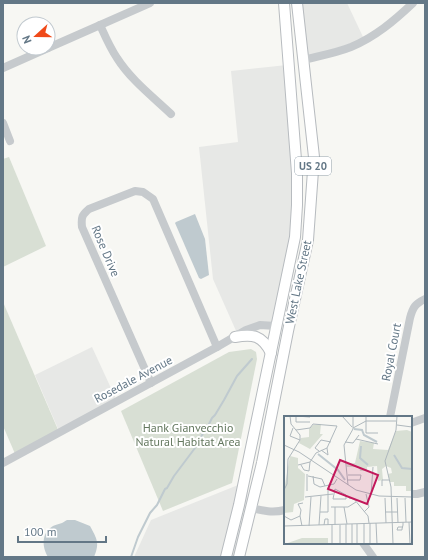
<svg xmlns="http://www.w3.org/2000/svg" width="428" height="560" viewBox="0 0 428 560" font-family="'PT Sans',sans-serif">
  <rect width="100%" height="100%" fill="#f7f7f3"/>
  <g fill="#e7e8e6">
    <path d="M299,3H347L364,39L305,58Z"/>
    <path d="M287,65L294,159V223L275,324L237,333L213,279L199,147L238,142L231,71Z"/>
    <path d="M92,347L116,399L59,431L35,375Z"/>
    <path d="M248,481L247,506L235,557H134L151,520Z"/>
  </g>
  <g fill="#d8dfd4">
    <path d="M9,157L46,246L3,267V159Z"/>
    <path d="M3,302L59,432L16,456L3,426Z"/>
    <path d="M251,349L256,352L257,359L232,483L163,511L121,411L229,352Z"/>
  </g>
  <g fill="#bfcacf">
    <path d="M195,214L205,239L209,275L201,279L199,278L175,223L176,222Z"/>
    <path d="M67,520H75L90,526C97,539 100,543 94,557H48C42,547 41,533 53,526C55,525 59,524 62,523C64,522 65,521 67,520Z"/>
  </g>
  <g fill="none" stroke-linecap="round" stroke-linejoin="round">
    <path stroke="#bfcacf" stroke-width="2" d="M131,557L138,537L150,513L157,505L165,489L167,488L174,476L198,444L203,433L205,432L212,418L215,415L224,400L237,376L252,359"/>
    <g stroke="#b7bbbf" stroke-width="12">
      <g id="major">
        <path d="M235,337C253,334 262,335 271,353"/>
        <path d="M226,557L239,505L295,237L297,205V173L284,3"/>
        <path d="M239,557L262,463L288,331L308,240L314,157L297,3"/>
      </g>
    </g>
    <g stroke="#c6cacd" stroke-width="8">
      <path d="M100,25C105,36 110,48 117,58C131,80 152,96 171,114"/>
      <path d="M48,48L150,3"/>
      <path d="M303,60C319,56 336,53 351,47C375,37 394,21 413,3"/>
      <path d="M3,68L48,48"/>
      <path d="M3,123L10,141"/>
      <path d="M151,383L82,227C81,217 82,215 89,209L135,191L143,192L153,199L217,347"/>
      <path d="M390,417L410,318C413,307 415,304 425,299"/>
      <path d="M411,423L425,418"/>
      <path d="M3,463L217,347L246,330L260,325L276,326"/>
      <path d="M411,494H417L425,492"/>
      <path d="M251,508C263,511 273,513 285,510"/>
      <path d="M363,543L373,557"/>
    </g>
    <use href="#major" stroke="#fff" stroke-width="10"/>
  </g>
  <g text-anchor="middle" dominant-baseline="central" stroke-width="4" stroke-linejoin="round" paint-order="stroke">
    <rect fill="#fff" stroke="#92a0aa" stroke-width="1" x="295" y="157" width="36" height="18" rx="3"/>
    <g font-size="11" font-weight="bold" fill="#637786">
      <text x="313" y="166">US 20</text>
    </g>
    <g font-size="12" fill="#637786" stroke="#fff">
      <text transform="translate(106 251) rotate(67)">Rose Drive</text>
      <text transform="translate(298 282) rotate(-78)">West Lake Street</text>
      <text transform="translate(391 352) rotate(-79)">Royal Court</text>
      <text transform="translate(133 379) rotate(-28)">Rosedale Avenue</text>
    </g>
    <g font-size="12" fill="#64785f" stroke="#fff">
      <text x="188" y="427">Hank Gianvecchio<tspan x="188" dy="14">Natural Habitat Area</tspan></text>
    </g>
  </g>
  <g transform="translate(284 416)">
    <rect width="128" height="128" fill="#f7f7f3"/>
    <path d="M37,8L36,18H39L26,33L15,27L17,22L25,21V13L29,9ZM123,14L128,16V75H122V70H110V66H106L104,58L108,57L107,52L102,50L98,53L99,64L94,65L93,50L83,51V55H76L75,51H63L62,48L71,47L76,25L90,27L89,33L104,34L112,15ZM6,40L14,42V52L21,58L20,84L10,88L9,96L0,97V74ZM18,122H44V128H1Z" fill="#d8dfd4"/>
    <path fill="none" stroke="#bfcacf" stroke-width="2" d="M70,13L78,14L80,19L93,26M77,30L76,42L84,49M34,38L54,54L61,64M110,39L118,52L128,53"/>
    <path fill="none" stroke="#afb8bd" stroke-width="1" d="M58,0L68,11M82,0V17H94M26,1L12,0V6H26M29,8L53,10M113,9L128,11M9,12L6,20L16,24M69,12L82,5H112M12,14L26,12L29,8M72,23L94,28M61,26L69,27L75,19M0,29L15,36L72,74L95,80L128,81M37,34L44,39L43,32M35,35L31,32L37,24L47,26M14,49L26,46L32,37L43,32L53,10M17,49L20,54L25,55L26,46M23,58V75M64,59H77L76,64H64M24,60L38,63L41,70M29,60L30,68L36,71L50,68L53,63M64,69L60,29L69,13V0M98,70V64H105M51,73L62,79V83H49ZM0,74L3,68L4,43L16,24V19L7,8L6,0M87,79L89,51M21,81L49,78M65,82L70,83L84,100L85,107M101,82L102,107M113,82L114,107M121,82L122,106M47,91H64L72,86M60,91L63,108M36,96H44V74M80,96L85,91L82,78M101,96H114M0,100L7,104L16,100L18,110M16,100L17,94L14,88L19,87M119,106V109L118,113V114H113L114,111H119M125,106L126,128M86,107V128M92,107L93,128M68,108V128M80,108V128M35,109L37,80M40,109L41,103H44V109M51,109V91M0,110L128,106M25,110L27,81M48,128V109M56,128V109M62,128V108M73,128V108M109,128L107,71L101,45L112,14L113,0"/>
    <path fill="#c2185b" fill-opacity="0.15" stroke="#c2185b" stroke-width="2" d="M56,44L94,59L83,88L44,73Z"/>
    <rect width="128" height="128" fill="none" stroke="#637786" stroke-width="2"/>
  </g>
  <rect width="428" height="560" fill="none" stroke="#637786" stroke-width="8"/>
  <g transform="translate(36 36) rotate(249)"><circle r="19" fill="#ffffff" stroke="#c1c9cf"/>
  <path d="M0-3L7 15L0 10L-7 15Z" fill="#f04a19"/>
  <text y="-6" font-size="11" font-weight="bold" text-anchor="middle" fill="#637786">N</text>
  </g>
  <path d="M18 536v6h88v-6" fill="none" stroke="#637786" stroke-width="2"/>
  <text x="24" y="536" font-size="12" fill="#637786" stroke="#ffffff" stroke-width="3" paint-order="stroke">100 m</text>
</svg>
